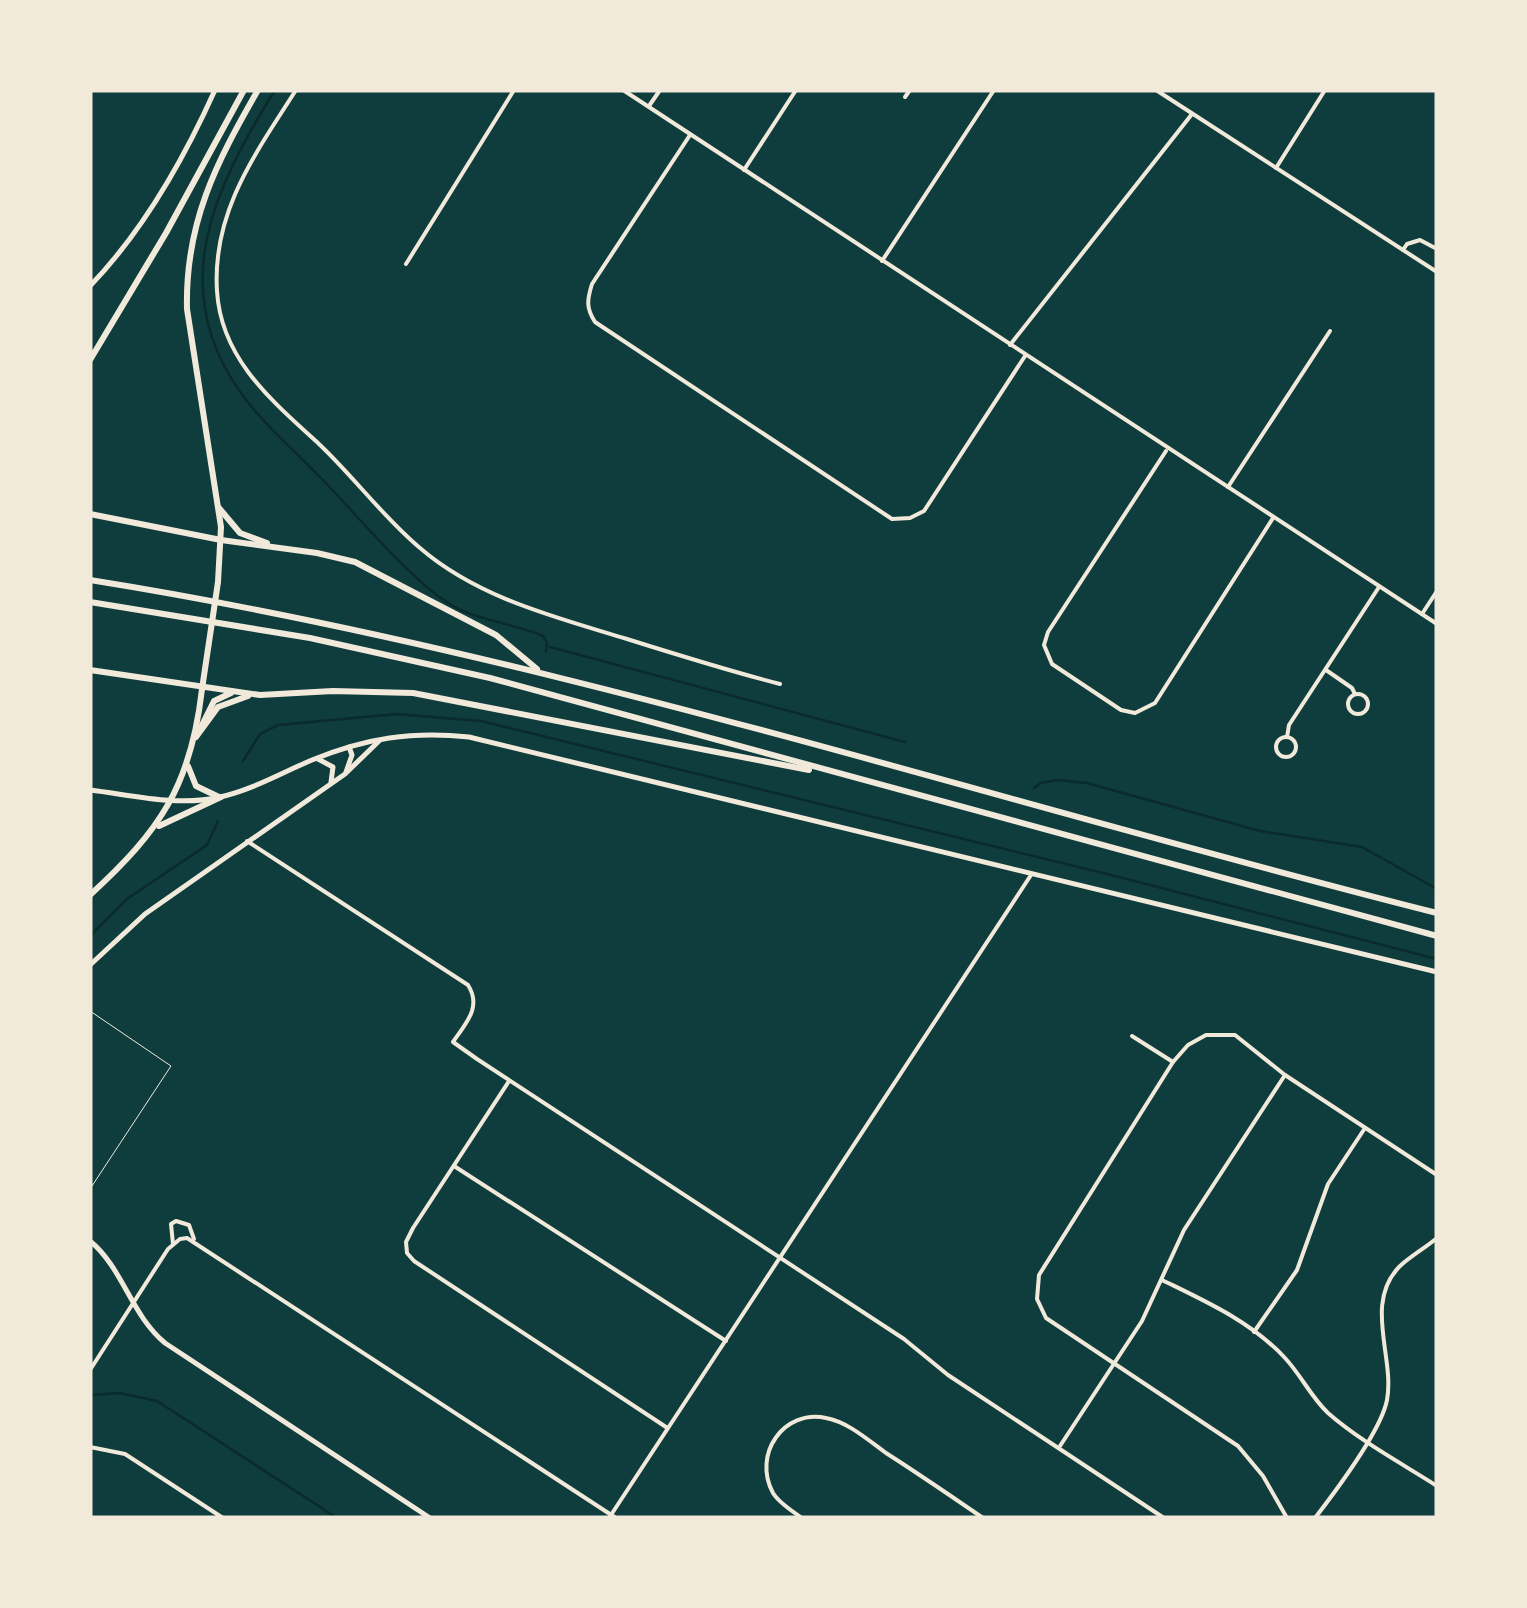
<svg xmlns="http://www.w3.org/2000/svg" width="1527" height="1608" viewBox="0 0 1527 1608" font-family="'Roboto Condensed',sans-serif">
  <rect width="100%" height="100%" fill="#0f3d3e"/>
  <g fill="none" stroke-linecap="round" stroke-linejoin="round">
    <g stroke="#0a2a2b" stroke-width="2.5">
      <path d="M275,90C215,187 165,287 241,393C263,424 293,449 319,476C354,511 421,594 463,611C489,622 518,625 543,636L547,643L546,651"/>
      <path d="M550,647L905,742"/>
      <path d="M243,761L260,734L278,725L397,714L481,721L1111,875L1437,959"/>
      <path d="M1034,788L1041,783L1057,780L1087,783L1260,831L1362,847L1437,889"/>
      <path d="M90,936L127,899L207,845L218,821"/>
      <path d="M91,1395L120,1393L157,1401L337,1518"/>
    </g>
    <path stroke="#f1e9da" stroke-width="1" d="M90,1011L171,1066L90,1189"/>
    <g stroke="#f1e9da" stroke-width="4">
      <path d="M296,90C256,153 212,211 217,291C221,359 272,401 319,444C354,477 383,517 420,548C478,598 555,617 627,639C678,655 729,671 780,684"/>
      <path d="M623,90L1437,624"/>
      <path d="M1156,90L1437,272"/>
      <path d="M905,97L910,90"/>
      <path d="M649,106L660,90"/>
      <path d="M690,135L592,284C587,300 586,308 595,322L892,519L910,518L924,511L1025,356"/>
      <path d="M1276,168L1325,90"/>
      <path d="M744,170L796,90"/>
      <path d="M1403,250L1407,244L1420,240L1437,249"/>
      <path d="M882,261L994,90"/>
      <path d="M406,264L514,90"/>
      <path d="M1010,345L1192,114"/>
      <path d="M1166,451L1048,632L1044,645L1052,664L1121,710L1135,713L1155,703L1273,518"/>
      <path d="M1228,487L1330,331"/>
      <path d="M1422,614L1437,591"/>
      <path d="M1326,670L1352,688L1355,694"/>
      <circle cx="1358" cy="704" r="10"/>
      <circle cx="1286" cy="747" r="10"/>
      <path d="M1287,737L1289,725L1379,587"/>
      <path d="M247,841L468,985C482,1007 466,1023 453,1042L477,1059L904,1339L948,1375L1164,1518"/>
      <path d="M1132,1036L1173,1062"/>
      <path d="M509,1081L413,1228L406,1242L407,1253L414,1261L666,1427"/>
      <path d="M454,1166L726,1341"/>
      <path d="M173,1244L171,1224L176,1221L189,1225L194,1239"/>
      <path d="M1162,1280C1205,1301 1252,1322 1285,1358C1301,1375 1311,1397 1328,1413C1360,1441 1401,1463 1437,1486"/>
      <path d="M1254,1332L1297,1270L1328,1184L1365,1128"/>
      <path d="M90,1370L168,1249L180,1239L187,1238L616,1518"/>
      <path d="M1060,1446L1142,1321L1184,1230L1285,1075"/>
      <path d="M90,1447L125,1454L223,1518"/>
      <path d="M609,1518L1031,875"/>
      <path d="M802,1518C792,1511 779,1503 773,1493C752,1454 784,1409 826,1418C848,1422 868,1440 886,1453C919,1474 951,1496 983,1518"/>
      <path d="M1287,1518L1263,1476L1238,1446L1046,1318L1037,1299L1039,1275L1173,1062L1188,1045L1206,1035H1235L1285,1075L1437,1175"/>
      <path d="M1315,1518C1335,1492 1381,1431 1387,1400C1395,1357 1363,1303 1400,1266C1411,1256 1425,1248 1437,1238"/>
    </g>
    <g stroke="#f1e9da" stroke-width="5">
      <path d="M90,286C144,230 183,161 215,90"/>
      <path d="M318,759L333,767L331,782"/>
      <path d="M346,772L352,755L349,747"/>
      <path d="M90,790C132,795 178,807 220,797C252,790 281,773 312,760C366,738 412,731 469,737L1437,972"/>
      <path d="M90,965L145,914L345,774L379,741"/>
      <path d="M90,1241C123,1268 131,1315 165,1343L430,1518"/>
    </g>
    <g stroke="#f1e9da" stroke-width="6">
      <path d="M188,766L196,786L219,797"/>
      <path d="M159,826L221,797"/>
      <path d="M90,895C161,830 191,785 202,689"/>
    </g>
    <g stroke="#f1e9da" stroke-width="6">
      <path d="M90,360L166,233L244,90"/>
      <path d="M202,689L218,582L221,527L187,309C185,223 216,163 258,90"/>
    </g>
    <g stroke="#f1e9da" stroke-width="6">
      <path d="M219,508L240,533L267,543"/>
      <path d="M90,514L221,540L317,553L355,562L496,635L537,669"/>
      <path d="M90,580C548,653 988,800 1437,913"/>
      <path d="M90,602L310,638L490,678L1437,936"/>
      <path d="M90,670L260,695L333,691L413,693L809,770"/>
      <path d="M201,727L214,701L231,693"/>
      <path d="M196,737L218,707L248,696"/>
    </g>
  </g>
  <rect width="1527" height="1608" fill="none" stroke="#f1e9da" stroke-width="185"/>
</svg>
